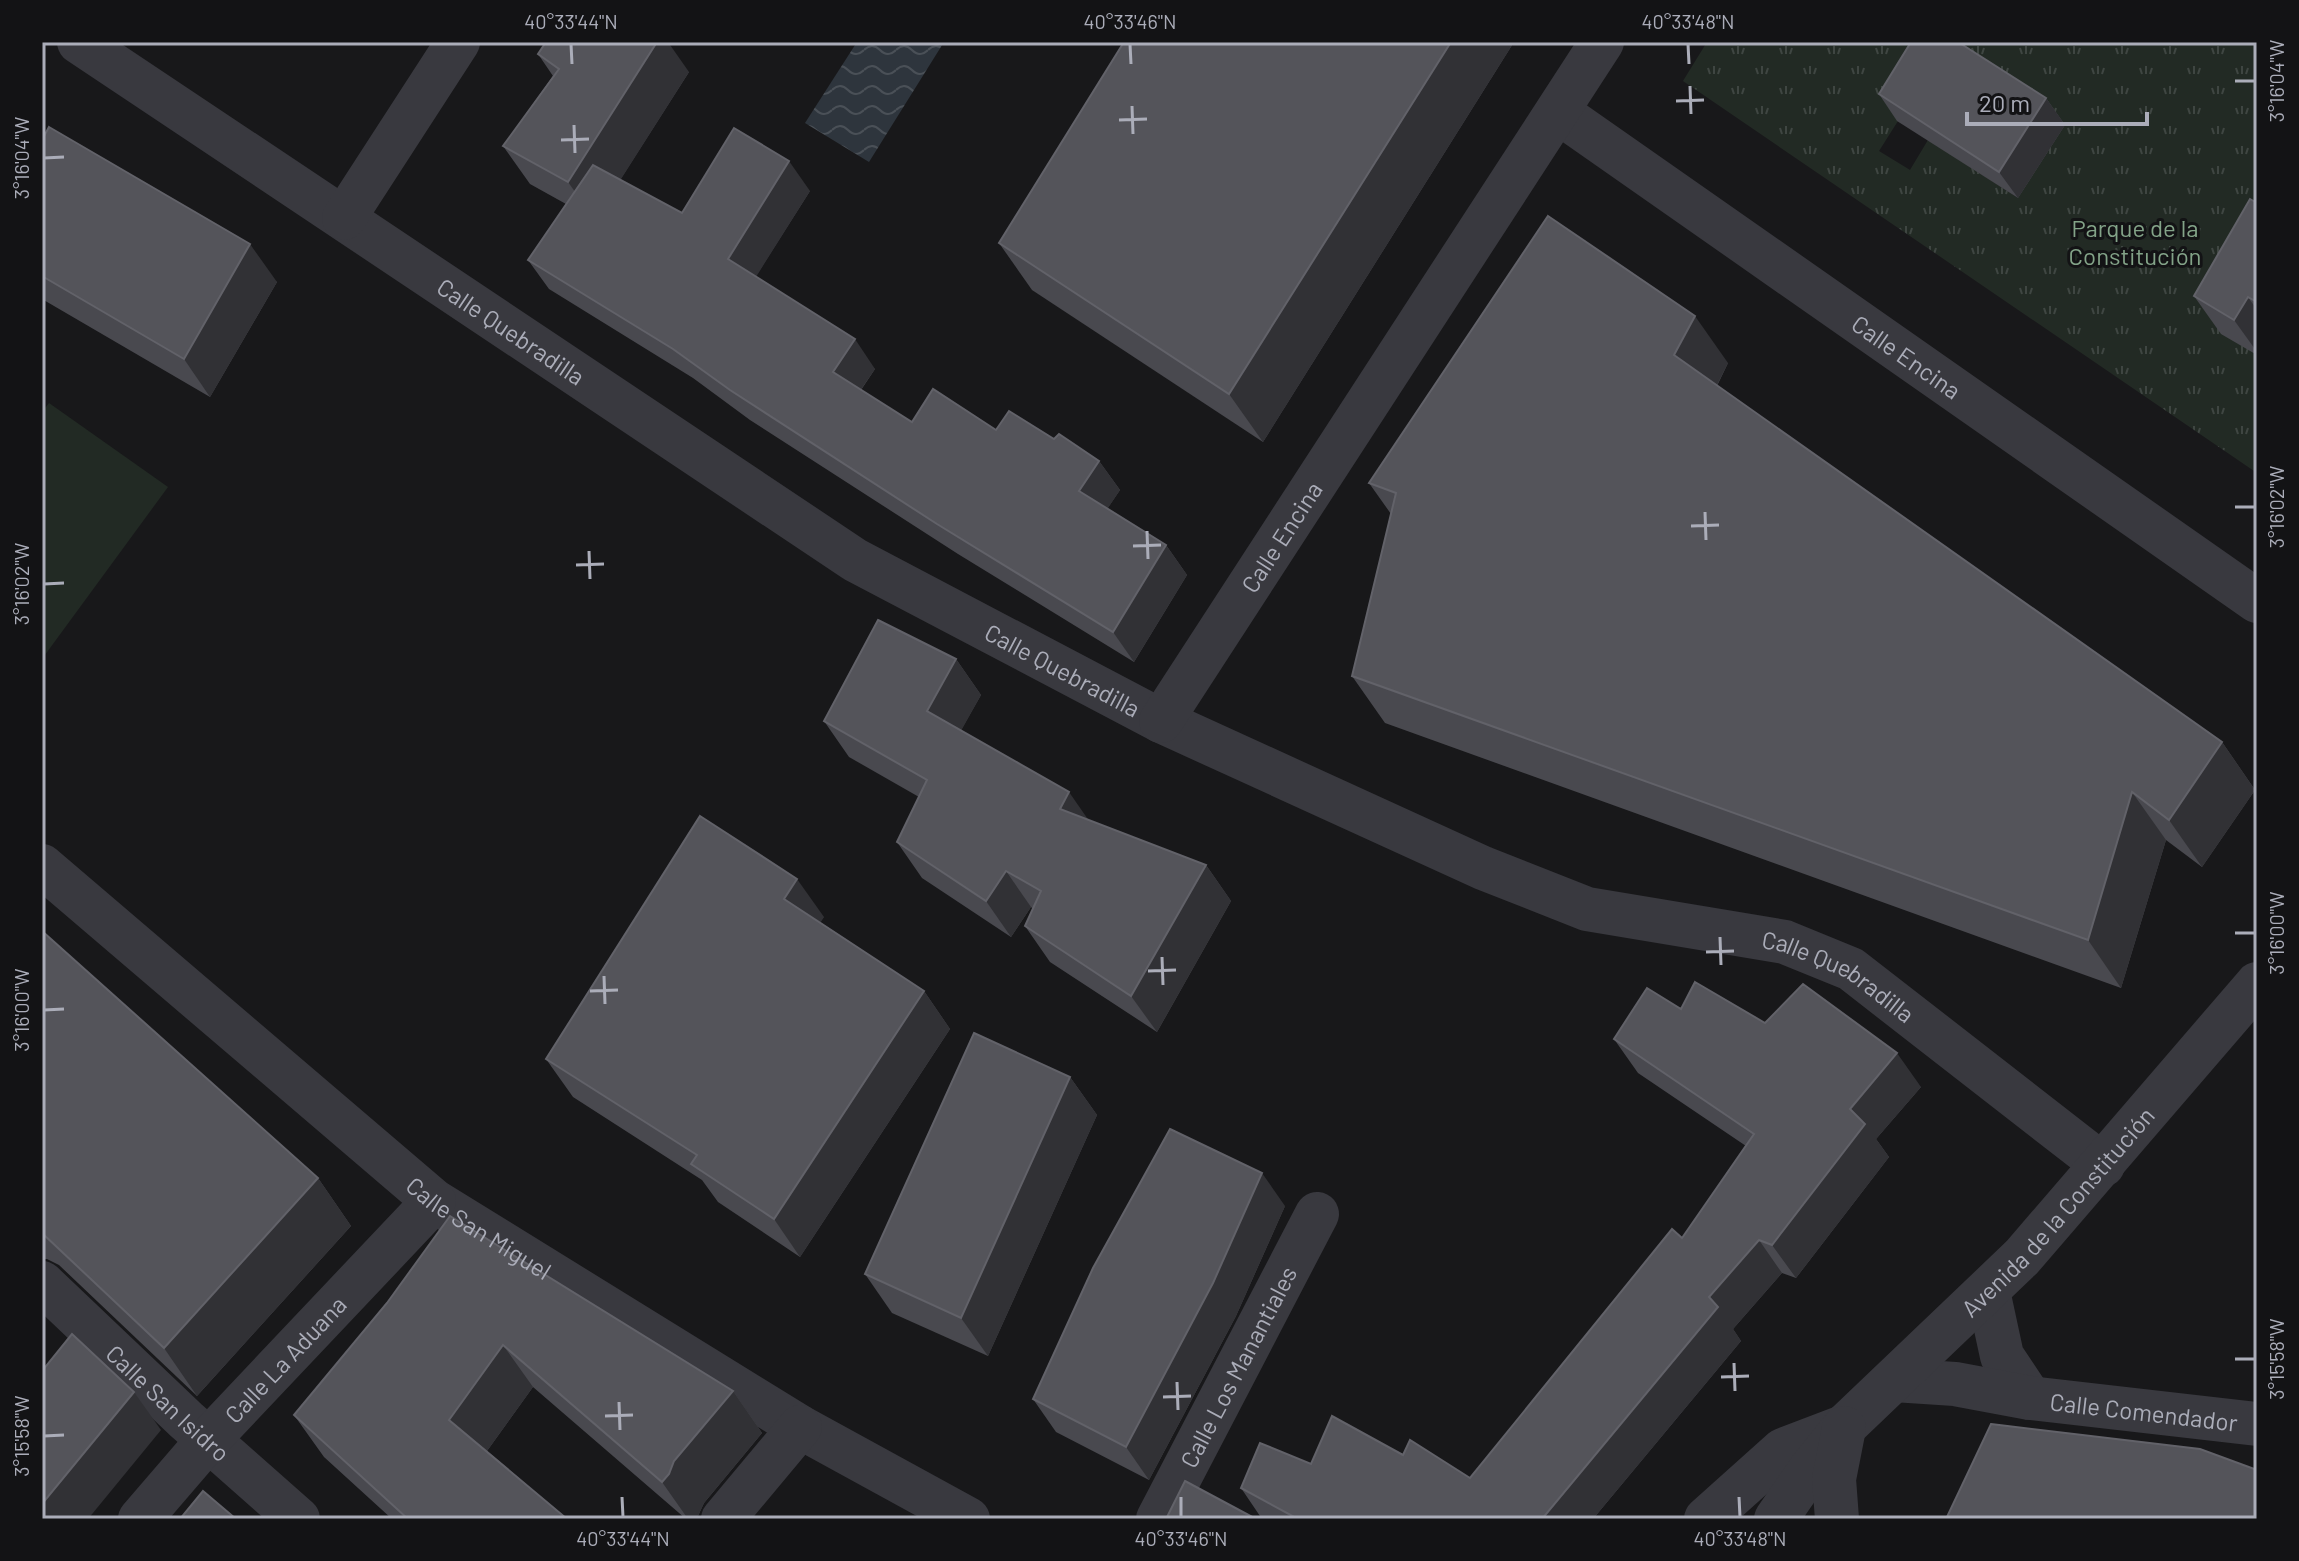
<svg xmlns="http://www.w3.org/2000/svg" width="2299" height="1561" viewBox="0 0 2299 1561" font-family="Barlow,sans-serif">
  <defs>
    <pattern id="grass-tufts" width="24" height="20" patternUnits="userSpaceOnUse" patternTransform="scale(2)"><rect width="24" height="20" fill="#222a24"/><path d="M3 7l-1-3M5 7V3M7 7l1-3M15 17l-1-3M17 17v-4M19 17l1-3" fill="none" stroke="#3f4642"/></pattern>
    <pattern id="water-waves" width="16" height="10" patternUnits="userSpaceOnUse" patternTransform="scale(2)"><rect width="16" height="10" fill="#2e353d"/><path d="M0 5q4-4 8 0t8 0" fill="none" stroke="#4a5057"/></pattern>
  </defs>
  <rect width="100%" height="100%" fill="#18181a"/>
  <path fill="url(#grass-tufts)" fill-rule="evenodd" d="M1707,42H2257V473L1683,81ZM1944,48L2018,198L1928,140L1910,170L1879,151Z"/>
  <path fill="#222a24" d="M49,403L168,487L42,659V412Z"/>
  <path fill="url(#water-waves)" d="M857,42H944L869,162L805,123Z"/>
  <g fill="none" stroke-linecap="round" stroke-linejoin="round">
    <g stroke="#39393f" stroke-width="44">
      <path id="s1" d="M79,42L855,560L1161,721L1483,868L1587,909L1785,942L1851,969L2103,1165"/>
      <path id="s2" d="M1558,112L2257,601"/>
      <path d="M344,218L458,42"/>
      <path id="s3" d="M1161,721L1602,42"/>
      <path id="s4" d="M42,866L434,1201L800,1427L968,1519"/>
      <path id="s5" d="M42,1283L186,1420L298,1519"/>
      <path d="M1988,1291L2002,1356L2030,1398"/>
      <path id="s6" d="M1894,1380L1955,1384L2030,1398L2257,1424"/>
      <path id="s7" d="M140,1519L208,1440L434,1201"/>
      <path d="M723,1519L800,1427"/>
      <path id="s8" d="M1158,1519L1317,1214"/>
      <path d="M1706,1519L1783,1450L1843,1427"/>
      <path id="s9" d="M1776,1519L1809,1471L1845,1426L2022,1257L2257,984"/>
      <path d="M1837,1519L1834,1479L1844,1428"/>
    </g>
  </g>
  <g fill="#49494f">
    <path d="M1124,42H1514L1263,442L1032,290L999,243Z"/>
    <path d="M538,54L689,72L620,180L682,213L810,191L756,276L875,369L861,390L912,422L996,430L1054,439L1099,461L1120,490L1107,509L1166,545L1187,575L1134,662L958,554L750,420L693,378L549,289L528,260L566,204L530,184L503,146L553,76Z"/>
    <path d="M1879,94L2046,98L2065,125L2018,198L1897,121Z"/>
    <path d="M42,140L277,282L210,397L42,299Z"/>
    <path d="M2257,203V355L2221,334L2194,296Z"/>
    <path d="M1728,363L1717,386L2222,742L2255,790L2202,867L2166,840L2121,988L1385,723L1352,676L1391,514L1369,483Z"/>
    <path d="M956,659L981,695L961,730L1089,820L1206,865L1231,901L1157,1032L1050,962L1025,926L1033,909L1031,907L1011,937L922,878L897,842L919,797L849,757L824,721Z"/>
    <path d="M824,917L820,922L924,991L950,1029L800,1257L718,1202L702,1180L573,1097L546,1059Z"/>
    <path d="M42,931L318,1178L351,1226L197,1396L59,1265L47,1259H42Z"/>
    <path d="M1681,1009L1921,1087L1876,1139L1889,1157L1796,1278L1782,1273L1733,1329L1741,1341L1593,1519H1262L1241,1488L1311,1464L1403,1455L1470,1478L1682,1238L1746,1146L1638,1073L1614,1039Z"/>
    <path d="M1070,1077L1097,1115L988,1356L892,1313L865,1274Z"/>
    <path d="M1285,1206L1236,1316L1149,1480L1056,1432L1033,1399Z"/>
    <path d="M387,1303L733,1391L762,1433L704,1503L698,1516L695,1519H686L533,1387L487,1451L567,1519H392L324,1457L294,1415Z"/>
  </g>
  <g fill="#313135">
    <path d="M657,42H668L689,72L595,220L568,182Z"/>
    <path d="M1451,42H1514L1263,442L1229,394Z"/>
    <path d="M2046,98L2065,125L2018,198L1999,172Z"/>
    <path d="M789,161L810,191L749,288L728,259Z"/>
    <path d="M250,244L277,282L210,397L184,359Z"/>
    <path d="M2248,297L2257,310V352L2234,320Z"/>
    <path d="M1695,316L1728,363L1708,403L1674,355Z"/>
    <path d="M855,339L875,369L853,401L833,372Z"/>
    <path d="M1099,461L1120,490L1100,520L1079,491Z"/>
    <path d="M1166,545L1187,575L1134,662L1113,632Z"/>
    <path d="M956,659L981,695L952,747L927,711Z"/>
    <path d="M2222,742L2255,790L2202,867L2169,820Z"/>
    <path d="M1069,792L1094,828L1060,809Z"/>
    <path d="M2132,792L2166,840L2121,988L2088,940Z"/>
    <path d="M1206,865L1231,901L1157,1032L1131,996Z"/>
    <path d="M1006,871L1031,907L1011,937L986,901Z"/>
    <path d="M797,879L824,917L811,937L784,899Z"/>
    <path d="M924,991L950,1029L800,1257L774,1219Z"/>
    <path d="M1897,1053L1921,1087L1876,1139L1889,1157L1796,1278L1772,1245L1850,1109Z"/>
    <path d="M1070,1077L1097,1115L988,1356L961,1318Z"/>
    <path d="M1262,1173L1285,1206L1236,1316L1149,1480L1126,1447Z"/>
    <path d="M318,1178L351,1226L197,1396L164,1348Z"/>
    <path d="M1759,1240L1782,1273L1733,1329L1741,1341L1593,1519H1542L1709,1297Z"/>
    <path d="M503,1345L533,1387L479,1462L449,1420Z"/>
    <path d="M733,1391L762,1433L704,1503L698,1516L695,1519H688L662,1482L674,1461Z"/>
    <path d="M134,1392L161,1430L88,1519H42V1504Z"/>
  </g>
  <g fill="#54545a" stroke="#626269" stroke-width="2">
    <path d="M546,42H657L568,182L503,146L559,69L538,54Z"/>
    <path d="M1124,42H1451L1229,394L999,243Z"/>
    <path d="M1911,42H1958L2046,98L1999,172L1879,94Z"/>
    <path d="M49,127L250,244L184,359L42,276V140Z"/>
    <path d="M734,128L789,161L728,259L855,339L833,372L912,422L933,389L996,430L1009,411L1054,439L1059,434L1099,461L1079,491L1166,545L1113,632L937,524L730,390L673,349L528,260L593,165L682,213Z"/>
    <path d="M2250,199L2257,203V302L2248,297L2234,320L2194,296Z"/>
    <path d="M1548,216L1695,316L1674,355L2222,742L2169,820L2132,792L2088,940L1352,676L1396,493L1369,483Z"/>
    <path d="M878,620L956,659L927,711L1069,792L1060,809L1206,865L1131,996L1025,926L1041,891L1006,871L986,901L897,842L927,780L824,721Z"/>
    <path d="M700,816L797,879L784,899L924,991L774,1219L691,1164L697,1155L546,1059Z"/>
    <path d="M42,931L318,1178L164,1348L42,1233Z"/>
    <path d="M1695,982L1765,1023L1803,984L1897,1053L1850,1109L1865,1124L1772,1245L1759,1240L1709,1297L1718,1307L1542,1519H1298L1241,1488L1260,1443L1311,1464L1332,1416L1403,1455L1410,1440L1470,1478L1672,1229L1682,1238L1754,1134L1614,1039L1647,988L1681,1009Z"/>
    <path d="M974,1033L1070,1077L961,1318L865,1274Z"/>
    <path d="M1170,1129L1262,1173L1213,1283L1126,1447L1033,1399L1093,1268Z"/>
    <path d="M450,1216L733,1391L674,1461L669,1474L662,1482L503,1345L449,1420L567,1519H408L294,1415L387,1303Z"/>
    <path d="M72,1334L134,1392L42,1504V1371Z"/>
    <path d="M1991,1424L2200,1449L2257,1470V1519H1946Z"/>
    <path d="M1185,1481L1256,1519H1166Z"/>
    <path d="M203,1491L236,1519H180Z"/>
  </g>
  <path fill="none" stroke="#abadb9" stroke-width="3" d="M571,44L572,64M1130,44L1131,64M1688,44L1689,64M2235,81H2255M1690,86L1691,114M1676,101L1704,100M1132,106L1133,134M1119,120L1147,119M574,125L575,153M561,140L589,139M44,158L64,157M2235,507H2255M1705,512L1706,540M1691,526L1719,525M1147,531L1148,559M1133,546L1161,545M589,551L590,579M576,565L604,564M44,584L64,583M2235,933H2255M1720,937L1721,965M1706,952L1734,951M1162,957L1163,985M1148,971L1176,970M604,976L605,1004M590,991L618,990M44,1010L64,1009M2235,1359H2255M1734,1363L1735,1391M1721,1377L1749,1376M1177,1382L1178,1410M1163,1397L1191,1396M619,1402L620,1430M605,1416L633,1415M44,1436L64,1435M622,1497L623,1517M1181,1497V1517M1739,1497L1740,1517"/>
  <g text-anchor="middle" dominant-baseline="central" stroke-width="6" stroke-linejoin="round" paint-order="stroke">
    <g font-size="24" fill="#83a388" stroke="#131315">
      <text x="2135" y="227">Parque de la<tspan x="2135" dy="28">Constitución</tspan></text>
    </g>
    <g font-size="24" fill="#abadb9" stroke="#131315">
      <text stroke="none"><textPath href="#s1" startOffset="520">Calle Quebradilla</textPath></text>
      <text stroke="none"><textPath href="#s2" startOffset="426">Calle Encina</textPath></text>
      <text stroke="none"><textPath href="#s3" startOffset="220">Calle Encina</textPath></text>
      <text stroke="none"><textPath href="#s1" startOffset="1168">Calle Quebradilla</textPath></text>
      <text stroke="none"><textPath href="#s1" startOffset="2008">Calle Quebradilla</textPath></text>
      <text stroke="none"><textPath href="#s9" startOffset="418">Avenida de la Constitución</textPath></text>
      <text stroke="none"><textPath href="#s4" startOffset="568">Calle San Miguel</textPath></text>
      <text stroke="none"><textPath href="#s7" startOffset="216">Calle La Aduana</textPath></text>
      <text stroke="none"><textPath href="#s8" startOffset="172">Calle Los Manantiales</textPath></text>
      <text stroke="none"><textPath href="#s5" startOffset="174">Calle San Isidro</textPath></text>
      <text stroke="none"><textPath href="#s6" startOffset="252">Calle Comendador</textPath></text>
    </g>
  </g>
  <rect width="2299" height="1561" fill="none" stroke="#131315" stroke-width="88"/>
  <path d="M1967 112v12h180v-12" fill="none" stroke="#abadb9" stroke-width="4"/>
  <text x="1979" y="112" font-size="24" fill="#abadb9" stroke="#131315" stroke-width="6" paint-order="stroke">20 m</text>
  <rect x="44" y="44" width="2211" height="1473" fill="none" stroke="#abadb9" stroke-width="3"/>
  <g font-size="20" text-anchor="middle" fill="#abadb9">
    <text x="571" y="29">40°33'44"N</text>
    <text x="1130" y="29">40°33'46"N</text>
    <text x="1688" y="29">40°33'48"N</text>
    <text transform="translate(2277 81) rotate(-90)" y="7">3°16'04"W</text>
    <text transform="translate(22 158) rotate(-90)" y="7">3°16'04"W</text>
    <text transform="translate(2277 507) rotate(-90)" y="7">3°16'02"W</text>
    <text transform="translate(22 584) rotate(-90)" y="7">3°16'02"W</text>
    <text transform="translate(2277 933) rotate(-90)" y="7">3°16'00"W</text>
    <text transform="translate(22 1010) rotate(-90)" y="7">3°16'00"W</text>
    <text transform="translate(2277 1359) rotate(-90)" y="7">3°15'58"W</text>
    <text transform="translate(22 1436) rotate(-90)" y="7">3°15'58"W</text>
    <text x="623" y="1546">40°33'44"N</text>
    <text x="1181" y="1546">40°33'46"N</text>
    <text x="1740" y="1546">40°33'48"N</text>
  </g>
</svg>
